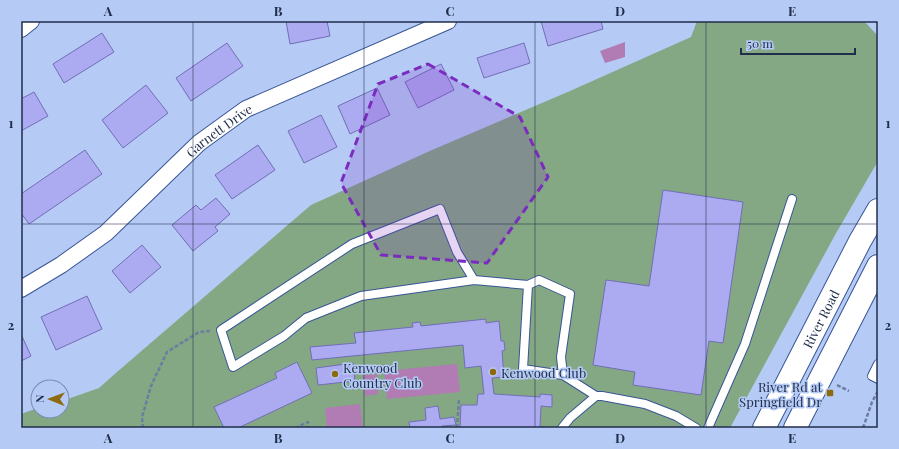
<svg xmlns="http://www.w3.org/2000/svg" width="899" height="449" viewBox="0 0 899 449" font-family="'Playfair Display',serif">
  <rect width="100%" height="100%" fill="#b5cbf6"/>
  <path fill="#83a883" d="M697,21H864L878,36V161L835,235L730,428H21V414L38,408V411H62V401L99,388L117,372L311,205L432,150L570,91L691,37Z"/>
  <g fill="#b17bb4">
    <path d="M625,42V57L605,63L600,51Z"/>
    <path d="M457,364L460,392L387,399L384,371Z"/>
    <path d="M377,374L378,394L365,396L363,375Z"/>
    <path d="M360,404L363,428H327L325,408Z"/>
  </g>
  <g fill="#acabf2" stroke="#716eb6">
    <path d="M286,21H327L330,36L290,44Z"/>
    <path d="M541,21H601L603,29L548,46Z"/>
    <path d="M102,33L114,52L64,83L53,64Z"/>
    <path d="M227,43L243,66L191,101L176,78Z"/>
    <path d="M524,43L530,63L484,78L477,58Z"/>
    <path d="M441,64L454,90L418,108L405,82Z"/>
    <path d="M146,85L168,113L123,148L102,120Z"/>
    <path d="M377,88L390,115L350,134L338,106Z"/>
    <path d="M34,92L48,116L21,131V99Z"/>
    <path d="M321,115L337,147L304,163L288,131Z"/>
    <path d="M258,145L275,170L232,199L215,175Z"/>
    <path d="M85,150L102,174L29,224L21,213V194Z"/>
    <path d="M663,190L743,202L723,343L709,341L701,395L633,385L635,372L593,365L606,280L649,286Z"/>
    <path d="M216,198L230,214L215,227L218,231L193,251L172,225L196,205L201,210Z"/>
    <path d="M142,245L161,267L130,293L112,271Z"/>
    <path d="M87,296L102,329L56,350L41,317Z"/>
    <path d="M486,319V323L499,321L501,341H504L505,350L502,351L504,377L492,378L494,394L540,397V394L552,395V407L541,406L540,427H545V428H460L461,405H477L478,394H484L481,366L465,368L463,345L312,360L310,347L356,343L354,333L413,327L412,323L420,322L421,326Z"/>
    <path d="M21,334L31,356L21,361Z"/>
    <path d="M297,362L312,393L238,428H224L214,407L277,378L275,373Z"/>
    <path d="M353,363L355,381L318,385L316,368Z"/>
    <path d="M438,406L440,419L454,417L456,425L442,426V428H410L409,422L426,420L425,408Z"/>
  </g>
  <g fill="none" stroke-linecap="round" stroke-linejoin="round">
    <g stroke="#395595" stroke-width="10">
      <g id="service">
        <path d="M474,280L457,252L440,209L352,244L221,330L233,367L284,336L306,318L361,296L474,280L528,285"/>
        <path d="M878,364L872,376L878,379"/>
        <path d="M563,375L561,357L570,294L539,280L528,285L523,369L563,375L596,396H602L645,404L676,416L696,428"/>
        <path d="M562,428L570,418L596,396"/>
        <path d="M708,428L745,344L792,199"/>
      </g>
    </g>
    <g stroke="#395595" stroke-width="18">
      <g id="minor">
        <path d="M21,29L31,21"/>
        <path id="s1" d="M21,289L61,265L106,233L199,143L246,109L448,21"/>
      </g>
    </g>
    <g stroke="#395595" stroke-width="24">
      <g id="primary">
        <path id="s2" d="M764,428L860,241L878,210"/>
        <path d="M795,428L878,266"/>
      </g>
    </g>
    <g stroke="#6b7da1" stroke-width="2.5" stroke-dasharray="4 2" stroke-linecap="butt">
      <path d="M837,385L849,391"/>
      <path d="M143,428L142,417L151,386L167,352L199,332L210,331"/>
      <path d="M295,428L308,422V428"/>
      <path d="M457,428L459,399"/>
      <path d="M863,428L872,402L878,391"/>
    </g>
    <use href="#service" stroke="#fff" stroke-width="8"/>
    <use href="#minor" stroke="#fff" stroke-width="16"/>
    <use href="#primary" stroke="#fff" stroke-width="22"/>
  </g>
  <path fill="#7b2cbf" fill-opacity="0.2" stroke="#7b2cbf" stroke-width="3" stroke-dasharray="8 5" stroke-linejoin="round" d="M428,64L520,117L548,177L487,263L381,255L341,183L378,84Z"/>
  <path fill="none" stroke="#212e4b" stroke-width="1" stroke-opacity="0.55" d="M193,21V428M364,21V428M535,21V428M706,21V428M21,224H878"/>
  <g fill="#8d6a0d" stroke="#b5cbf6" stroke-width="1.5">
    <circle cx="493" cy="372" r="4"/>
    <circle cx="335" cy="374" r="4"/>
    <rect x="826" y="389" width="8" height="8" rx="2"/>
  </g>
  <g text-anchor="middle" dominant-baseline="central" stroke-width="3" stroke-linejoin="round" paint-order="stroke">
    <g font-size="13" fill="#212e4b" stroke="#b5cbf6">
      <text stroke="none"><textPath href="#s1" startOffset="255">Garnett Drive</textPath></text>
      <text stroke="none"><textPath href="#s2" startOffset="123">River Road</textPath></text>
    </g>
    <g font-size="13" fill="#212e4b" stroke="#b5cbf6" text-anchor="start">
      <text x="343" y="367">Kenwood<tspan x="343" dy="15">Country Club</tspan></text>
      <text x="501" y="372">Kenwood Club</text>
      <text x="822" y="386" text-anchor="end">River Rd at<tspan x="822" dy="15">Springfield Dr</tspan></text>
    </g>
  </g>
  <rect width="899" height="449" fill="none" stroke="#b5cbf6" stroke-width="44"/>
  <g transform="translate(50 399) rotate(271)"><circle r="19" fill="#b5cbf6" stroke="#7a8cb2"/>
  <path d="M0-3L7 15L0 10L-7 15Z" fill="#8d6a0d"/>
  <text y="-6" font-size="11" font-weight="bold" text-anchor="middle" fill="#212e4b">N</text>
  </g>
  <path d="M741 48v6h114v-6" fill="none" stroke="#212e4b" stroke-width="2"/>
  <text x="747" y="48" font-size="12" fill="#212e4b" stroke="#b5cbf6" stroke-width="3" paint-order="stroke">50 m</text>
  <rect x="22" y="22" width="855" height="405" fill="none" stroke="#212e4b" stroke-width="1.5"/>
  <g font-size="13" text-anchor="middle" font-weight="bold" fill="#212e4b">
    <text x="108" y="16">A</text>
    <text x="278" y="16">B</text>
    <text x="450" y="16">C</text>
    <text x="620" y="16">D</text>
    <text x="792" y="16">E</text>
    <text x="11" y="128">1</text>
    <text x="888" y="128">1</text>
    <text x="11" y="330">2</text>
    <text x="888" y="330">2</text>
    <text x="108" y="443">A</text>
    <text x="278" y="443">B</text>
    <text x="450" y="443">C</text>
    <text x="620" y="443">D</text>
    <text x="792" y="443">E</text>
  </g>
</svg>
